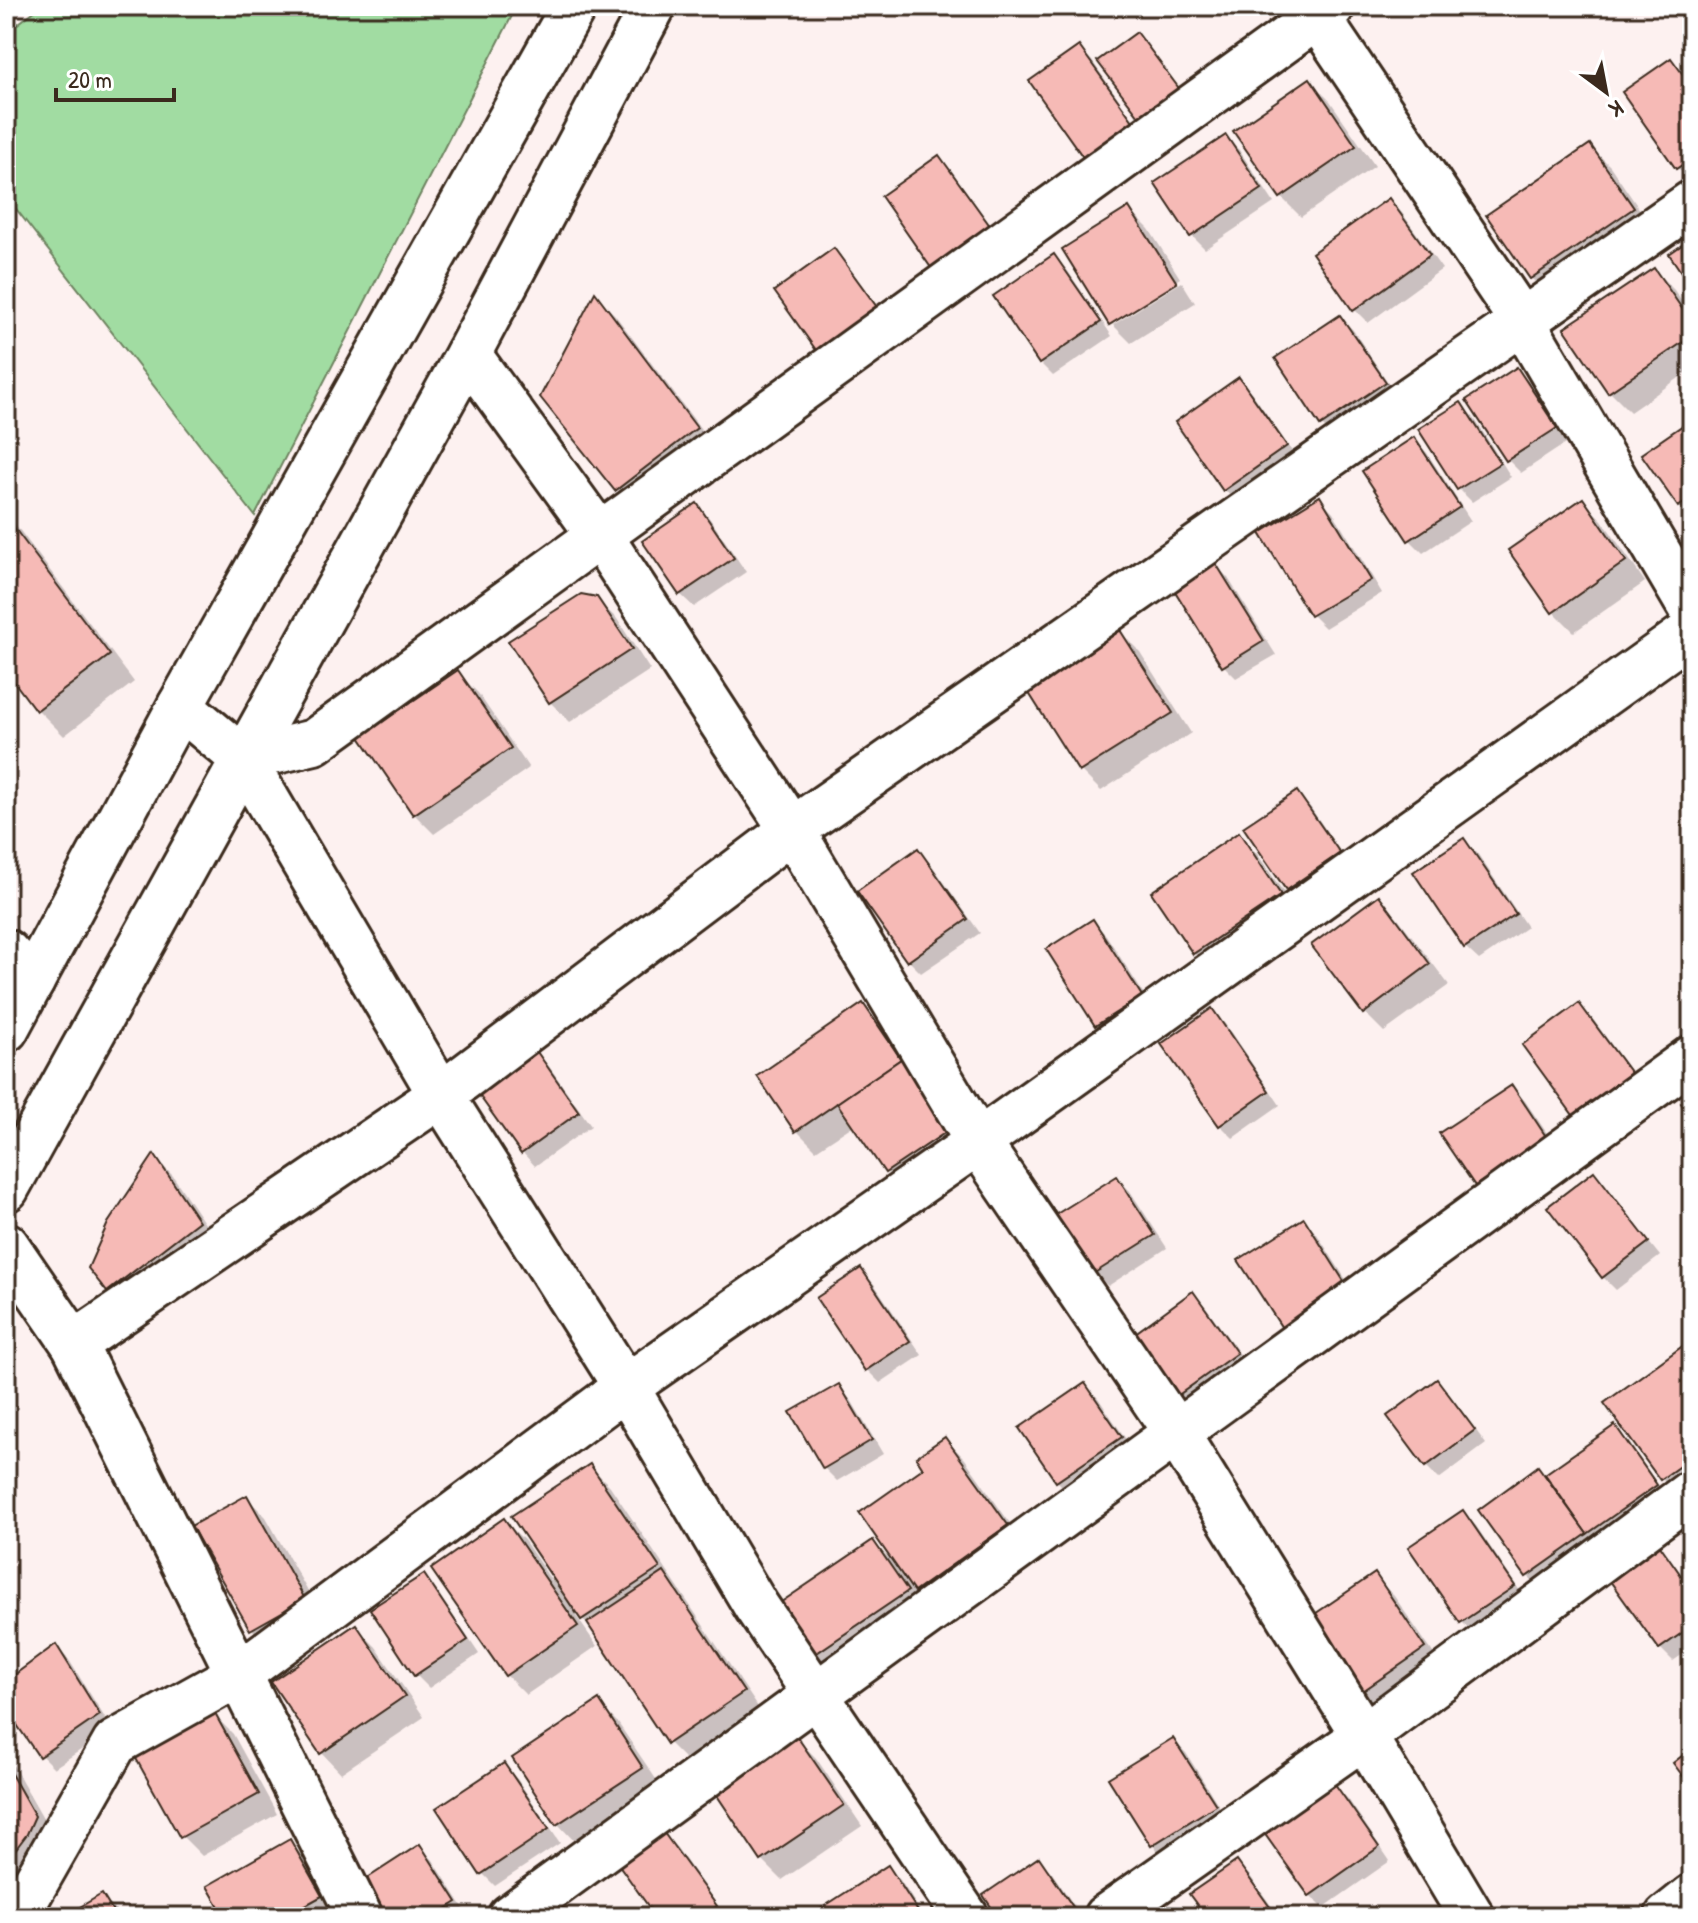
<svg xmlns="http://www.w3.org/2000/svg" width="1698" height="1923" viewBox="0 0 1698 1923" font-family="'Patrick Hand',sans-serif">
  <rect width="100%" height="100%" fill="#fdf1f0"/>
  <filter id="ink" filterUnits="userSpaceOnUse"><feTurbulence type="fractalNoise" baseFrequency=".0125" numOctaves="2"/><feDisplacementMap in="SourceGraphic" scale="16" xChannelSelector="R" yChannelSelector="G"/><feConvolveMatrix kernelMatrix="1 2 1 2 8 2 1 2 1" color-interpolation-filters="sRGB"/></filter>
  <g filter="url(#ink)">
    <path fill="#a1dca2" stroke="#6e8360" stroke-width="2" d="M41,6H517L255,516L6,196V33Z"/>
    <g fill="#0003">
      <path d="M1178,6H1191L1183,11Z"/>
      <path d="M1137,35L1150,48L1192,105L1157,132Z"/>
      <path d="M1079,48L1092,61L1146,138L1087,158Z"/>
      <path d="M1671,60L1692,84L1691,181L1678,168Z"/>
      <path d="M1310,81L1330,101L1375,166L1301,217L1281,197Z"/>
      <path d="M1225,137L1239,150L1274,203L1205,249L1192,236L1157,183Z"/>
      <path d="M1590,146L1610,166L1653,229L1551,298L1531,278L1489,215Z"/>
      <path d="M938,157L951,170L1004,244L949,284Z"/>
      <path d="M1389,200L1402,213L1442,269L1368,323L1355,310Z"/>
      <path d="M1129,209L1149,229L1180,278L1113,320V325L1182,282L1195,303L1131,343L1111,323Z"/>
      <path d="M834,251L847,264L893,328Z"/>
      <path d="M1054,256L1067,270L1112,336L1053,376L1040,363Z"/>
      <path d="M1654,270L1674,290L1692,317V369L1630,412L1610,392Z"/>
      <path d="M595,295L615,315L716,449L637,509L617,489Z"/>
      <path d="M1340,317L1353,330L1397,396L1335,438L1322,425Z"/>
      <path d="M1517,370L1530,383L1568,442L1521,473L1508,460L1469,401Z"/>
      <path d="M1238,380L1252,393L1298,460L1237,502L1224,489Z"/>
      <path d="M1461,405L1474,418L1511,477L1472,502L1459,489L1420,430Z"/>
      <path d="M1692,421V518L1680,506Z"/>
      <path d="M1414,439L1427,453L1471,521L1423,553L1410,540Z"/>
      <path d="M1320,499L1333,512L1382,593L1325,628L1312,615Z"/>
      <path d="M1582,500L1602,520L1645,582L1574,632L1554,612L1511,551Z"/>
      <path d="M697,506L710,519L746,572L694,607L680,594Z"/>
      <path d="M6,512L134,682L64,736L38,710L6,667Z"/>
      <path d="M1215,564L1228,578L1276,655L1236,678L1223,665Z"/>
      <path d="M596,599L617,619L650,670L570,722L550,702Z"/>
      <path d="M1120,632L1140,652L1191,733L1101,791L1081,771L1029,690Z"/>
      <path d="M458,673L478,693L529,768L434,834L414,814Z"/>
      <path d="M1297,794L1310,807L1351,867L1300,902L1287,889Z"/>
      <path d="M1239,835L1258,855L1299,915L1214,973L1194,953L1153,892Z"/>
      <path d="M1464,840L1477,853L1527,927L1479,960L1465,947Z"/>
      <path d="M918,850L931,864L980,933L921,973L908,960Z"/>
      <path d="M1378,898L1398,918L1449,985L1384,1032L1364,1012Z"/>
      <path d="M1093,922L1106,935L1154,1010L1110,1038L1097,1025L1049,950Z"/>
      <path d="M1579,1005L1592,1018L1647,1094L1593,1134Z"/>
      <path d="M863,1006L883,1026L961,1144L900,1185L887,1172L854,1125L816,1150L796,1130Z"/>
      <path d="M1211,1011L1225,1024L1280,1105L1233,1138L1220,1125Z"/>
      <path d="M535,1052L548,1065L591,1126L535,1166L522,1152Z"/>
      <path d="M1512,1087L1525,1101L1559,1151L1490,1198L1477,1184Z"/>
      <path d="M154,1157L173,1176L217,1242L128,1311L108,1291Z"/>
      <path d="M1593,1173L1660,1256L1616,1290L1603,1277Z"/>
      <path d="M1117,1178L1130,1191L1167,1248L1108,1286L1094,1273Z"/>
      <path d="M1304,1221L1317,1234L1359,1300L1297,1340L1284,1327Z"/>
      <path d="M861,1271L874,1284L922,1355L880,1383L867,1370L819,1299Z"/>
      <path d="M1193,1294L1206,1307L1249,1367L1192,1407L1179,1394Z"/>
      <path d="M1691,1343L1692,1491L1682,1499L1662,1479Z"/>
      <path d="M1437,1382L1450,1395L1486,1444L1439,1479L1426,1466Z"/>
      <path d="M1085,1385L1098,1398L1134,1451L1070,1494L1057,1481Z"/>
      <path d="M838,1387L851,1400L883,1454L837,1481L824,1468Z"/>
      <path d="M1615,1428L1628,1441L1668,1499L1541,1589L1528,1576L1480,1510L1545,1476Z"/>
      <path d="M945,1439L965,1459L1026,1546L935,1610L913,1588L911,1589L926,1612L821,1683L801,1663L873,1542L892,1561L894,1560L926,1468Z"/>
      <path d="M590,1466L610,1486L762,1713L688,1762L668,1742L595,1632L578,1614L576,1616L597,1646L526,1695L506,1675L504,1521L524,1540L551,1580L554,1578Z"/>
      <path d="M246,1497L266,1517L324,1620L272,1649L252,1629Z"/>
      <path d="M1463,1513L1476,1526L1526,1600L1475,1635L1462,1622L1411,1548Z"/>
      <path d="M1654,1540L1667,1554L1692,1588V1648L1673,1661L1660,1648Z"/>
      <path d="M423,1576L436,1590L479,1654L429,1688L416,1675L373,1610Z"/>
      <path d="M1374,1576L1394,1596L1444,1669L1378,1713L1358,1693Z"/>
      <path d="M356,1627L376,1647L424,1717L341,1773L322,1753Z"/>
      <path d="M56,1647L69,1660L112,1729L54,1768L41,1755L6,1706V1684Z"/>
      <path d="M598,1703L618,1723L662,1788L577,1844L558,1824Z"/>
      <path d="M213,1714L233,1734L277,1814L202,1856L182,1836Z"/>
      <path d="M796,1738L816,1758L862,1826L782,1880L762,1860Z"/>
      <path d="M1173,1740L1186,1753L1227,1819L1166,1858L1152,1845L1110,1779Z"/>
      <path d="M6,1753L54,1837L6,1910Z"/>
      <path d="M504,1766L517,1779L560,1843L495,1886L482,1873Z"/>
      <path d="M1334,1786L1348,1799L1390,1861L1323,1908L1310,1895L1267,1834Z"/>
      <path d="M664,1835L677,1848L726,1917H659Z"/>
      <path d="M289,1842L302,1855L334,1909L320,1917H227Z"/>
      <path d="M420,1847L433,1860L468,1915L385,1917Z"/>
      <path d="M1039,1860L1052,1873L1082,1917H1000Z"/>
      <path d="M1237,1863L1250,1876L1279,1917H1208Z"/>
      <path d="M887,1867L900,1880L924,1917H814Z"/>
      <path d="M102,1896L122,1917H67Z"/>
    </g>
    <g fill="#f6bab6" stroke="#3b2a1e" stroke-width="2">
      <path d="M1137,32L1181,91L1142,120L1097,61Z"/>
      <path d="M1079,46L1135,124L1085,160L1029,81Z"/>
      <path d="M1671,58L1692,87V158L1676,169L1622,92Z"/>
      <path d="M1310,78L1356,146L1280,198L1233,131Z"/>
      <path d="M1226,135L1262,189L1190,237L1154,183Z"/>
      <path d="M1590,144L1634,208L1530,279L1486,215Z"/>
      <path d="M939,155L993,230L934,272L881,196Z"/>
      <path d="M1389,198L1430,255L1353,311L1312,253Z"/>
      <path d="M1129,207L1177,283L1109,325L1062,249Z"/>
      <path d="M1692,238V288L1669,254Z"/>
      <path d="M834,248L882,314L821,357L774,291Z"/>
      <path d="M1054,254L1101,322L1039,364L993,296Z"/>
      <path d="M1654,268L1692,323V336L1608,393L1564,328Z"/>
      <path d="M595,292L697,428L615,491L540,397Z"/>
      <path d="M1340,315L1386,382L1320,426L1275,358Z"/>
      <path d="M1517,367L1557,428L1506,461L1466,400Z"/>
      <path d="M1239,377L1287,446L1223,491L1175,422Z"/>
      <path d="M1461,402L1500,463L1457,490L1418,429Z"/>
      <path d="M1692,419V498L1678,507L1641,454Z"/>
      <path d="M1414,437L1460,507L1408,541L1362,471Z"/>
      <path d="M1320,496L1371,580L1310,616L1260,533Z"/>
      <path d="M1583,498L1626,561L1552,613L1508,550Z"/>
      <path d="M697,503L734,558L679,595L642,541Z"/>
      <path d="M6,517L110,655L36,711L6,671Z"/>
      <path d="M1215,562L1264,641L1222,667L1173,588Z"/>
      <path d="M581,594L597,597L632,649L549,703L508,641Z"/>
      <path d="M1120,630L1173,713L1079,772L1027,690Z"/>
      <path d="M458,670L511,748L413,815L360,737Z"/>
      <path d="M1297,791L1340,853L1286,890L1243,827Z"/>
      <path d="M1239,832L1281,895L1193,954L1151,892Z"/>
      <path d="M1464,838L1516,914L1464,948L1413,872Z"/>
      <path d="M918,848L968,919L907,962L857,891Z"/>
      <path d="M1379,895L1430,964L1363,1014L1311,945Z"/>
      <path d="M1093,919L1142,996L1095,1026L1046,949Z"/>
      <path d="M863,1003L901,1059L795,1132L757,1076Z"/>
      <path d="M1579,1003L1636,1080L1578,1122L1522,1045Z"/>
      <path d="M1212,1008L1269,1091L1219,1126L1161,1044Z"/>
      <path d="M535,1049L579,1112L521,1154L476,1091Z"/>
      <path d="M901,1059L949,1130L885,1173L837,1103Z"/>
      <path d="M1512,1085L1547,1138L1475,1186L1439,1133Z"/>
      <path d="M1692,1096V1121L1681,1103Z"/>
      <path d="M154,1154L199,1221L107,1292L88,1268L108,1223Z"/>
      <path d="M1594,1171L1649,1242L1602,1278L1547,1207Z"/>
      <path d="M1117,1176L1155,1235L1093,1274L1055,1215Z"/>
      <path d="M1304,1218L1347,1286L1282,1328L1238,1260Z"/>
      <path d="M861,1268L910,1341L865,1371L816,1298Z"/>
      <path d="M1193,1291L1237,1353L1177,1396L1134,1334Z"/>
      <path d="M1691,1340L1692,1457L1660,1480L1604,1403Z"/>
      <path d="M1437,1379L1475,1430L1425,1467L1387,1416Z"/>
      <path d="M1085,1383L1122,1437L1056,1482L1019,1428Z"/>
      <path d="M839,1384L872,1440L823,1469L790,1412Z"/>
      <path d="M1615,1425L1657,1485L1587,1534L1545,1474Z"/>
      <path d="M945,1437L1008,1525L914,1592L859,1513L923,1468L916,1457Z"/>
      <path d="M590,1464L660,1568L581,1620L511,1516Z"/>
      <path d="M1538,1466L1587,1534L1526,1577L1478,1510Z"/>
      <path d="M247,1495L305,1599L250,1630L191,1526Z"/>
      <path d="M1463,1510L1515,1586L1460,1623L1408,1547Z"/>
      <path d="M504,1518L578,1626L505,1676L431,1569Z"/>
      <path d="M1655,1538L1692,1591V1626L1659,1649L1605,1574Z"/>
      <path d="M873,1540L908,1591L799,1665L765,1613Z"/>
      <path d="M664,1572L744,1692L667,1744L587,1623Z"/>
      <path d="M1375,1573L1425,1648L1357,1695L1306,1620Z"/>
      <path d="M424,1574L468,1640L414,1676L370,1609Z"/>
      <path d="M356,1624L405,1696L320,1754L271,1682Z"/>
      <path d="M56,1644L100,1715L39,1757L6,1709V1681Z"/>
      <path d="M599,1700L643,1768L556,1825L512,1758Z"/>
      <path d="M214,1712L259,1794L180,1838L134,1755Z"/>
      <path d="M796,1735L844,1805L761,1861L714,1791Z"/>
      <path d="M1173,1738L1216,1805L1151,1846L1108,1778Z"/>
      <path d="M1692,1748V1788L1673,1763Z"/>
      <path d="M504,1763L549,1829L480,1875L436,1808Z"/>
      <path d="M6,1765L35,1816L27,1834L15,1850L6,1854Z"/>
      <path d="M1335,1784L1379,1847L1309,1896L1264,1833Z"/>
      <path d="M664,1833L717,1906L702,1917H656L619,1865Z"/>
      <path d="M290,1839L322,1896L284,1917H225L207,1886Z"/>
      <path d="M420,1844L457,1902L433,1917H382L360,1883Z"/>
      <path d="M1039,1857L1073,1907L1058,1917H998L983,1895Z"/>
      <path d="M1237,1861L1277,1917H1206L1189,1894Z"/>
      <path d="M888,1865L919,1913L912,1917H812L811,1915Z"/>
      <path d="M102,1894L116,1917H63Z"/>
    </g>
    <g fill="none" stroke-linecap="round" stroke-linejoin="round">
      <g stroke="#3b2a1e" stroke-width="50">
        <g id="minor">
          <path d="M1310,6L1522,321L1692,610"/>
          <path d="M468,354L600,536L792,830L978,1142L1175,1431L1364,1736L1472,1917"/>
          <path d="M180,706L243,759L314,742L1332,6"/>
          <path d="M243,759L441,1095L626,1387L756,1606L966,1917"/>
          <path d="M6,952L32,981"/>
          <path d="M6,1245L74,1344L360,1917"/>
          <path d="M74,1344L441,1095L792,830L1692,203"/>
          <path d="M16,1917L115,1743L239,1674L626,1387L978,1142L1692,631"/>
          <path d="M510,1917L1692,1058"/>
          <path d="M1106,1917L1364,1736L1692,1492"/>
          <path d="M1667,1917L1692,1897"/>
        </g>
      </g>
      <g stroke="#3b2a1e" stroke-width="50">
        <g id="tertiary">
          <path d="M6,1029L180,706L574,6"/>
          <path d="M6,1189L468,354L653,6"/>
        </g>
      </g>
      <use href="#minor" stroke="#fff" stroke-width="44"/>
      <use href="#tertiary" stroke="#fff" stroke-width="44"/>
    </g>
  </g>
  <rect width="1698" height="1923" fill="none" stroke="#fff" stroke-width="32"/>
  <rect x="16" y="16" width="1666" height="1891" fill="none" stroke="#3b2a1e" stroke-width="3" filter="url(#ink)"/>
  <g transform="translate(1606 92) rotate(148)" stroke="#ffffff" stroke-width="6" paint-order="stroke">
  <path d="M0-6L14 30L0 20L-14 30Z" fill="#3b2a1e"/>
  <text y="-12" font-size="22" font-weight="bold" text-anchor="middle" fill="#3b2a1e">K</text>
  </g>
  <path d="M56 88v12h118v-12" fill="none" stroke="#3b2a1e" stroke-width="4"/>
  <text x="68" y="88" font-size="24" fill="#3b2a1e" stroke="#ffffff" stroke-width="6" paint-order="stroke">20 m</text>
</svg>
